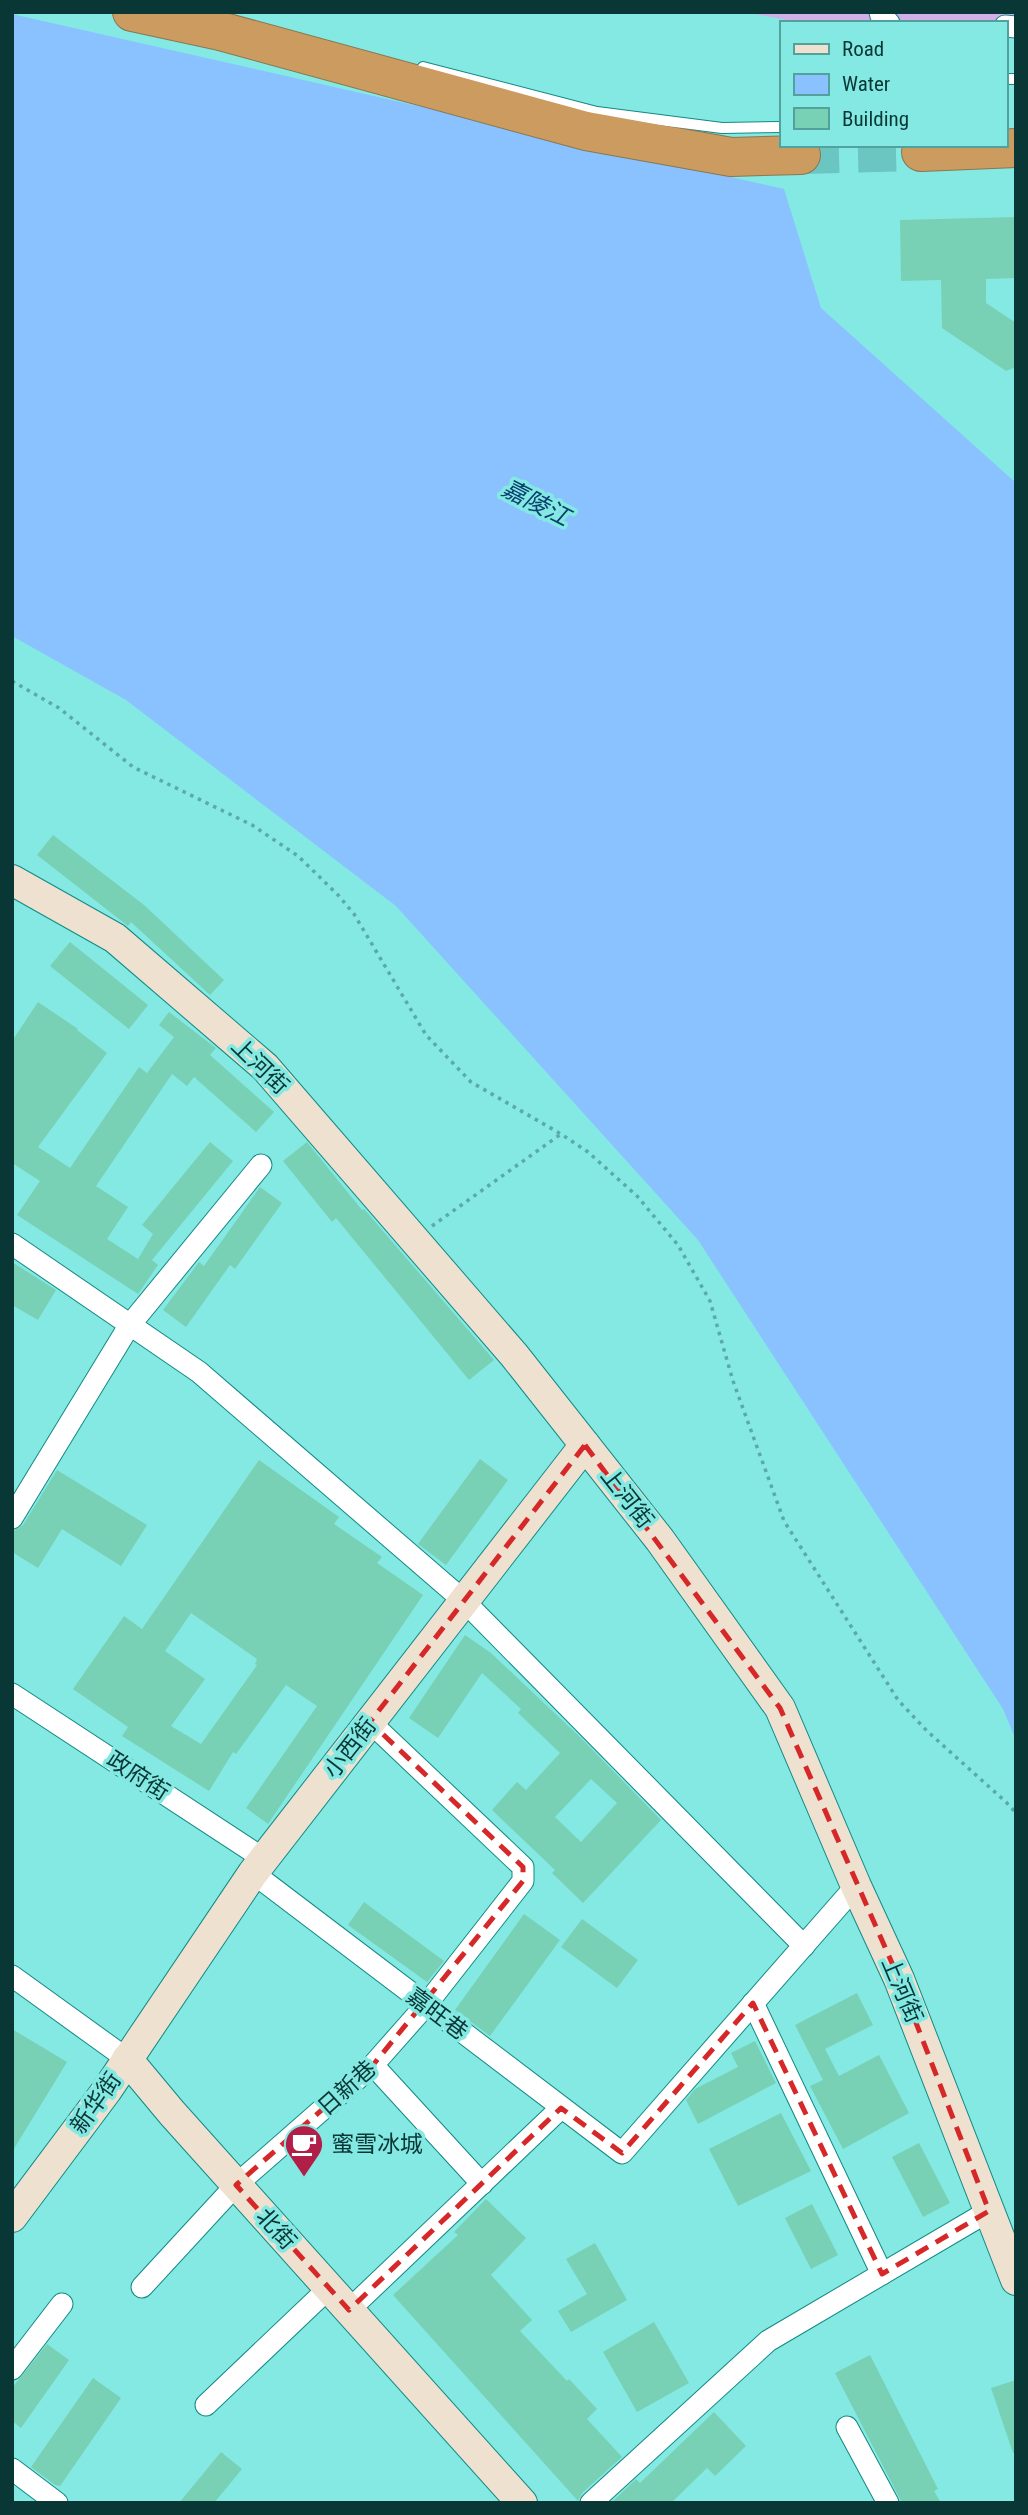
<svg xmlns="http://www.w3.org/2000/svg" width="1028" height="2515" viewBox="0 0 1028 2515" font-family="'Roboto Condensed','Noto Sans SC',sans-serif">
  <rect width="100%" height="100%" fill="#84e8e3"/>
  <path fill="#d1afe9" d="M744,12H1016V22L803,23Z"/>
  <path fill="#8ac2ff" d="M12,14L784,189L821,308L1016,483V1740L1003,1709L698,1240L396,906L126,700L12,636Z"/>
  <g fill="#79d1b5" fill-rule="evenodd">
    <path d="M1016,217V278L986,279V303L1016,323V367L1006,371L942,328L941,280L901,281L900,220Z"/>
    <path d="M53,835L144,905L224,980L210,995L131,922L128,926L37,855Z"/>
    <path d="M70,942L148,1005L129,1029L50,966Z"/>
    <path d="M38,1002L78,1029L77,1030L107,1053L38,1147L70,1168L139,1067L147,1073L174,1037L159,1025L169,1012L216,1048L210,1055L274,1112L256,1132L194,1077L187,1086L172,1074L96,1186L128,1207L107,1239L138,1259L153,1234L142,1225L210,1142L233,1161L152,1260L158,1265L138,1294L17,1215L40,1181L12,1163V1041Z"/>
    <path d="M307,1142L362,1210L364,1209L494,1360L469,1380L336,1218L332,1222L283,1161Z"/>
    <path d="M260,1187L282,1203L235,1269L230,1265L186,1327L163,1310L199,1262L204,1266Z"/>
    <path d="M12,1262L56,1290L38,1320L12,1305Z"/>
    <path d="M480,1459L508,1480L446,1565L418,1544Z"/>
    <path d="M259,1460L339,1517L334,1524L382,1557L377,1563L423,1595L268,1824L246,1808L317,1706L286,1685L236,1754L233,1752L209,1791L122,1736L128,1727L73,1689L124,1616L142,1629ZM191,1613L257,1659L255,1664L257,1665L201,1744L171,1726L205,1679L165,1651Z"/>
    <path d="M57,1470L147,1525L121,1566L62,1529L38,1568L12,1552V1532L23,1525Z"/>
    <path d="M465,1635L491,1653L581,1738L661,1820L583,1903L552,1873L555,1870L492,1810L517,1782L526,1790L560,1753L518,1713L521,1709L482,1673L438,1738L409,1718ZM591,1779L617,1803L581,1842L555,1817Z"/>
    <path d="M364,1902L444,1961L427,1982L348,1925Z"/>
    <path d="M524,1914L560,1940L490,2036L455,2010Z"/>
    <path d="M582,1919L638,1960L617,1988L561,1947Z"/>
    <path d="M857,1993L873,2025L825,2049L839,2076L879,2055L909,2113L843,2149L810,2086L823,2080L795,2025Z"/>
    <path d="M12,2029L67,2062L12,2152Z"/>
    <path d="M755,2041L776,2083L698,2124L686,2100L695,2089L738,2067L731,2053Z"/>
    <path d="M781,2113L811,2171L738,2206L709,2149Z"/>
    <path d="M919,2143L950,2203L923,2217L892,2157Z"/>
    <path d="M486,2199L526,2238L491,2275L532,2320L520,2331L567,2381L569,2379L597,2409L587,2419L622,2457L582,2493L578,2501L393,2295L458,2235L454,2232Z"/>
    <path d="M812,2204L838,2255L811,2269L785,2218Z"/>
    <path d="M595,2243L627,2300L571,2332L558,2311L587,2294L566,2259Z"/>
    <path d="M654,2322L689,2383L637,2412L603,2352Z"/>
    <path d="M47,2344L69,2360L21,2428L12,2421V2388Z"/>
    <path d="M870,2355L938,2489L934,2491L941,2503H902L835,2373Z"/>
    <path d="M93,2378L121,2398L60,2486L55,2485L31,2467Z"/>
    <path d="M1016,2380V2452L1013,2453L991,2388Z"/>
    <path d="M714,2412L746,2446L715,2476L707,2468L671,2503H611L636,2479L640,2483Z"/>
    <path d="M221,2452L242,2469L214,2503H179Z"/>
  </g>
  <g fill="none" stroke-linecap="round" stroke-linejoin="round">
    <path stroke="#6bc5c0" stroke-width="38" stroke-dasharray="38 19" stroke-linecap="butt" d="M801,155L921,152"/>
    <g stroke="#128985" stroke-width="12">
      <g id="lane">
        <path d="M423,67L597,112L722,128L781,127"/>
        <path d="M1005,79H1016"/>
      </g>
    </g>
    <g stroke="#128985" stroke-width="23">
      <g id="street">
        <path d="M880,12L881,16L889,23"/>
        <path d="M1005,26L1016,27"/>
        <path d="M12,1244L199,1372L464,1601L804,1946"/>
        <path d="M12,1518L129,1326L261,1165"/>
        <path d="M12,1694L264,1859"/>
        <path d="M253,1873L622,2153L856,1886"/>
        <path d="M12,1976L127,2059"/>
        <path d="M753,2003L882,2274"/>
        <path d="M373,2065L482,2184"/>
        <path d="M142,2287L236,2185L373,2065L426,2005L523,1881V1867L370,1722"/>
        <path d="M349,2310L561,2108"/>
        <path d="M12,2369L62,2304"/>
        <path d="M206,2405L329,2288"/>
        <path d="M847,2427L888,2503"/>
        <path d="M12,2469L57,2503"/>
        <path d="M591,2503L768,2341L989,2211"/>
      </g>
    </g>
    <g stroke="#128985" stroke-width="32">
      <g id="secondary">
        <path d="M12,880L115,938L265,1067L514,1355L660,1540L780,1708L856,1886L899,1979L1016,2280"/>
        <path d="M127,2059L172,2113L522,2503"/>
        <path d="M12,2217L107,2090L253,1873L585,1445"/>
      </g>
    </g>
    <g stroke="#877851" stroke-width="40">
      <g id="highway">
        <path d="M132,12L220,31L586,131L731,157L801,155"/>
        <path d="M921,152L1016,148"/>
      </g>
    </g>
    <g stroke="#5aaba7" stroke-width="3.5" stroke-dasharray="3.5 5" stroke-linecap="butt">
      <path d="M12,681L59,708L133,767L252,825L298,856L338,895L354,914L426,1035L471,1082L561,1134L588,1152L637,1196L678,1245L710,1301L733,1381L784,1521L898,1700L927,1731L1006,1802L1016,1813"/>
      <path d="M432,1226L561,1134"/>
    </g>
    <use href="#lane" stroke="#fff" stroke-width="10"/>
    <use href="#street" stroke="#fff" stroke-width="21"/>
    <use href="#secondary" stroke="#efe1cf" stroke-width="30"/>
    <use href="#highway" stroke="#cb9b60" stroke-width="38"/>
  </g>
  <path fill="none" stroke="#d62828" stroke-width="5" stroke-dasharray="14 9" stroke-linejoin="round" d="M585,1445L780,1708L899,1979L989,2211L882,2274L753,2003L622,2153L561,2108L349,2310L236,2185L373,2065L523,1881V1867L370,1722Z"/>
  <defs>
    <g id="cafe-pin" transform="scale(2.0125)"><path d="M0 17L-7.5 6A9.5 9.5 0 1 1 7.5 6Z" fill="#b11f48" stroke="#84e8e3"/><path d="M-5.5-4.5H6V0H3Q3 3.5 0 3.5H-2.5Q-5.5 3.5-5.5 0ZM3-3.2v2h1.7v-2ZM-6 4.5H4V6H-6Z" fill="#fff"/></g>
  </defs>
  <g fill-rule="evenodd">
    <use href="#cafe-pin" x="304" y="2144"/>
  </g>
  <g text-anchor="middle" dominant-baseline="central" stroke-width="7" stroke-linejoin="round" paint-order="stroke">
    <g font-size="23" fill="#093735" stroke="#84e8e3">
      <text transform="translate(260 1066) rotate(44)">上河街</text>
      <text transform="translate(627 1498) rotate(52)">上河街</text>
      <text transform="translate(350 1748) rotate(-52)">小西街</text>
      <text transform="translate(138 1776) rotate(33)">政府街</text>
      <text transform="translate(902 1990) rotate(67)">上河街</text>
      <text transform="translate(437 2014) rotate(37)">嘉旺巷</text>
      <text transform="translate(347 2088) rotate(-42)">日新巷</text>
      <text transform="translate(96 2103) rotate(-55)">新华街</text>
      <text transform="translate(276 2229) rotate(48)">北街</text>
    </g>
    <g font-size="23" fill="#093735" stroke="#84e8e3" text-anchor="start">
      <text x="331" y="2144">蜜雪冰城</text>
    </g>
    <g font-size="24" font-style="italic" fill="#0a3e6d" stroke="#84e8e3">
      <text transform="translate(536 503) rotate(27)">嘉陵江</text>
    </g>
  </g>
  <rect width="1028" height="2515" fill="none" stroke="#093735" stroke-width="28"/>
  <rect x="780" y="21" width="228" height="126" fill="#84e8e3" stroke="#53a19d" stroke-width="2"/>
  <rect x="794" y="44" width="35" height="10" fill="#efe1cf" stroke="#53a19d" stroke-width="2"/>
  <text x="842" y="56" font-size="21" fill="#093735">Road</text>
  <rect x="794" y="74" width="35" height="21" fill="#8ac2ff" stroke="#53a19d" stroke-width="2"/>
  <text x="842" y="91" font-size="21" fill="#093735">Water</text>
  <rect x="794" y="108" width="35" height="21" fill="#79d1b5" stroke="#53a19d" stroke-width="2"/>
  <text x="842" y="126" font-size="21" fill="#093735">Building</text>
</svg>
